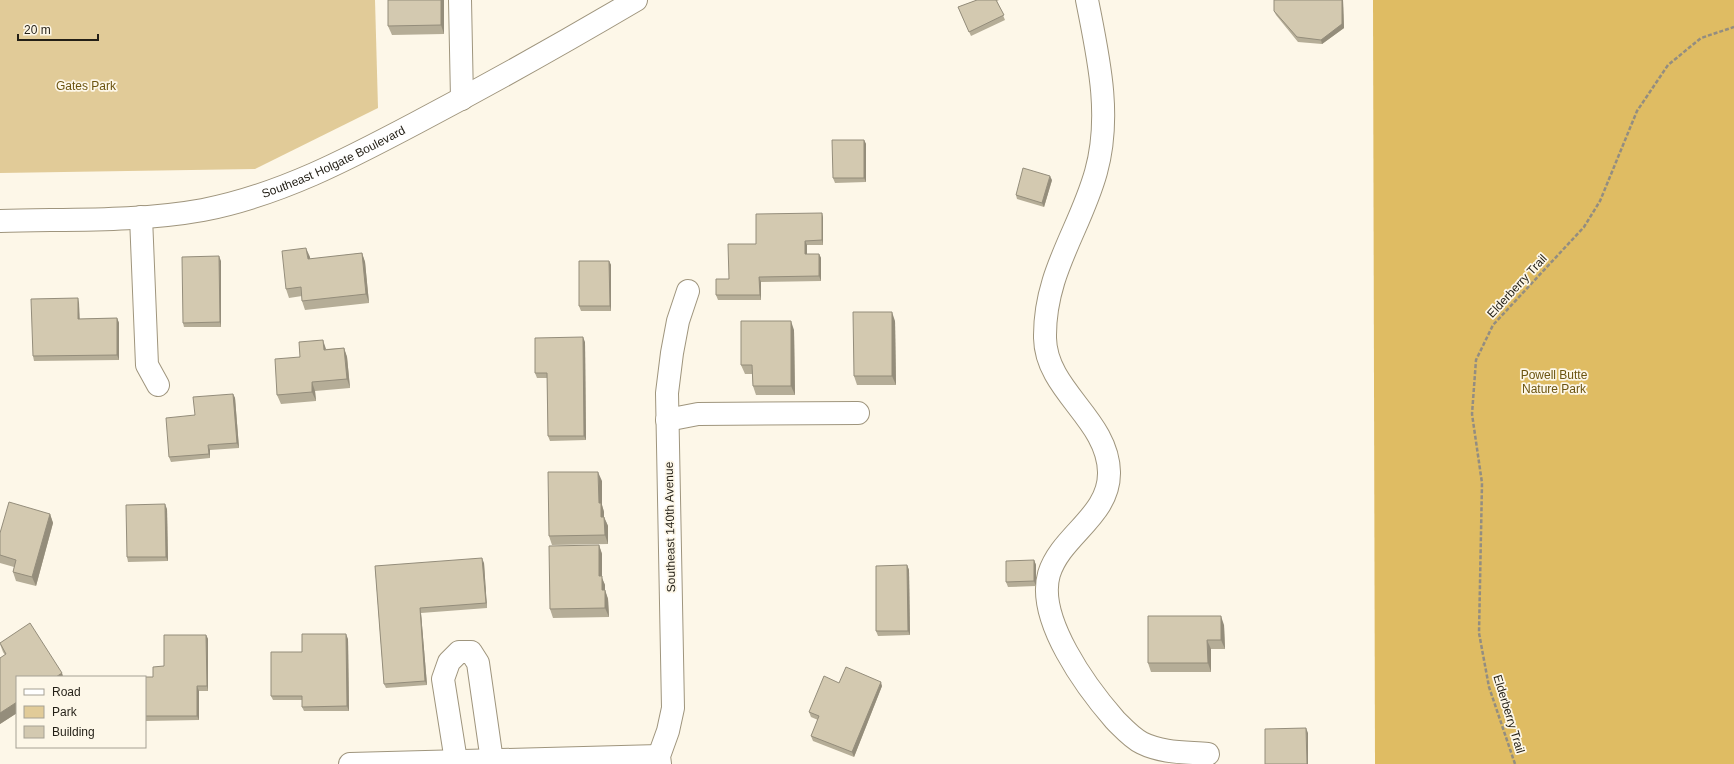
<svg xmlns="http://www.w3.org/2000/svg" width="1734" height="764" viewBox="0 0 1734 764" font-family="Helvetica,sans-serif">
  <rect width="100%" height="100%" fill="#fdf7e8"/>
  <path fill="#e1cb98" d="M0,0H375L378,108L255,169L0,173Z"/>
  <path fill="#dfbc63" d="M1373,0H1734V764H1375Z"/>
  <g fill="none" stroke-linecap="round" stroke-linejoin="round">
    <g stroke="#9f957d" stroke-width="24">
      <g id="minor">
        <path d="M460,0L462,99"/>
        <path d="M1087,0C1098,56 1112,115 1096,172C1080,230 1044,273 1045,338C1046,391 1108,419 1109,472C1110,516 1061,535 1049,574C1036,619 1087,688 1115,720C1123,728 1132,738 1142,743C1162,753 1186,752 1208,754"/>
        <path d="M141,217L147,365L158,385"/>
        <path id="s1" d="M0,221C67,219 137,222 203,210C280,195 348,159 416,123C490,84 563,43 636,0"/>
        <path d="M667,420L698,414L858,413"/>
        <path d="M456,761L443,679L449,662L459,652H471L478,663L492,761"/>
        <path d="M350,764L659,756"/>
        <path d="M660,764L659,756L668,731L673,708L667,393L672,353L678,321L688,291"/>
      </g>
    </g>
    <path stroke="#938d81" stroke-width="2.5" stroke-dasharray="4 2" stroke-linecap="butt" d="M1515,764L1489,687L1479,633L1482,483L1472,414L1476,360L1493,325L1584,227L1600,201L1637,111L1668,65L1701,38L1734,27"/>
    <use href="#minor" stroke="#fff" stroke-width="22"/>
  </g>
  <g fill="#b5ad97">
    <path d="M444,0V34L392,35L388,26Z"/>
    <path d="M977,0H999L997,1L1005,20L971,36L958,7Z"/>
    <path d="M1274,0H1343L1344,28L1322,44L1298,42L1276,15L1274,11Z"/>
    <path d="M864,140L866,144V182L835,183L833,178Z"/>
    <path d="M1052,180L1044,207L1017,199L1016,195Z"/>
    <path d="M822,213L823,218V245H807V254H819L821,258V281L761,282V300H718L716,295L756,244Z"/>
    <path d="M362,253L365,262L369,303L305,310L302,301V296L289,298L286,289L310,257V259Z"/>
    <path d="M221,261V327H184L183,323Z"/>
    <path d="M609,261L611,265V311H581L579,306Z"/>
    <path d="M79,303V319L117,318L119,323V360L34,361L33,356Z"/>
    <path d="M895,321L896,385H857L854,376Z"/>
    <path d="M794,330L795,395H756L753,386L752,374H745L741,365Z"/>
    <path d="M585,342L586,440L550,441L548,436L547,378H537L535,373Z"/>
    <path d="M344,348L347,357L350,388L315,391L316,401L281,404L277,395L300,357L326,349Z"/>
    <path d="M233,394L235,398L239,448L210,450V458L171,462L169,457L195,415Z"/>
    <path d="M602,481V505L604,512V517L608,526V544L552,545L549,536Z"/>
    <path d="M167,509L168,561L128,562L127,557Z"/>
    <path d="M50,514L53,523L36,586L16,581L13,572L14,567L0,563V533Z"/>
    <path d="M599,545L602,554V578L605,585V590L608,599L609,617L553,618L550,609Z"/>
    <path d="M1034,560L1036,565V586L1008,587L1006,582Z"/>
    <path d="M484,563L487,608L421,613L427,685L386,688L384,684L375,566Z"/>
    <path d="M907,565L909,570L910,635L878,636L876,631Z"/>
    <path d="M1224,625L1225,649H1211V672H1151L1148,663Z"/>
    <path d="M206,635L208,639V691H199V720L145,721V677H153L164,666Z"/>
    <path d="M348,639L349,711H304L302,707V700H273L271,696L302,652Z"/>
    <path d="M0,644L62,673L63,677H17V713L0,724L5,655L3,652Z"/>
    <path d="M882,686L854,757L813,741L811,736L818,720L811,717L809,712Z"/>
  </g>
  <g fill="#948d7b">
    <path d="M441,0H444V34L441,25Z"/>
    <path d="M1342,0H1343L1344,28L1322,44L1321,40Z"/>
    <path d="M864,140L866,144V182L864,178Z"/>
    <path d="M1050,176L1052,180L1044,207L1042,203Z"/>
    <path d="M822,213L823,218V245L822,240Z"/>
    <path d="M805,241L807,245V259L805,254Z"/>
    <path d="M306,248L310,257L311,268L308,259Z"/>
    <path d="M362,253L365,262L369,303L366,294Z"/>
    <path d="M819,254L821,258V281L819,276Z"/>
    <path d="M219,256L221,261V327L220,322Z"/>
    <path d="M609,261L611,265V311L610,306Z"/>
    <path d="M759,277L761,282V300L760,295Z"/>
    <path d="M78,298L79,303L80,323L78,319Z"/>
    <path d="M892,312L895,321L896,385L892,376Z"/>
    <path d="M117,318L119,323V360L117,355Z"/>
    <path d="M791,321L794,330L795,395L791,386Z"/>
    <path d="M583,337L585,342L586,440L584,436Z"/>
    <path d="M323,340L326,349L324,350Z"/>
    <path d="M344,348L347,357L350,388L347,379Z"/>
    <path d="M312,382L315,391L316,401L312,392Z"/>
    <path d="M233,394L235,398L239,448L237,443Z"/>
    <path d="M208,445L210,450V458L209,454Z"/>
    <path d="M598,472L602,481V505L604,512V526L601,517L599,503Z"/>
    <path d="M165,504L167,509L168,561L166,557Z"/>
    <path d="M50,514L53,523L36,586L32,577Z"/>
    <path d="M604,517L608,526V544L605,535Z"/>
    <path d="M599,545L602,554V578L605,585V599L602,590L599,576Z"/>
    <path d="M482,558L484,563L487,608L486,603Z"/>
    <path d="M1034,560L1036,565V586L1034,581Z"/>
    <path d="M907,565L909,570L910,635L908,631Z"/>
    <path d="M605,590L608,599L609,617L605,608Z"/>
    <path d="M420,608L421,613L427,685L425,681Z"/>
    <path d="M1221,616L1224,625L1225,649L1221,640Z"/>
    <path d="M346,634L348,639L349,711L347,706Z"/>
    <path d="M206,635L208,639V691L207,686Z"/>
    <path d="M1207,640L1211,649V672L1208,663Z"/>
    <path d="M62,673L63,677H56Z"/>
    <path d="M881,682L882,686L854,757L852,752Z"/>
    <path d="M197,686L199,691V720L197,716Z"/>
    <path d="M17,702V713L0,724V713Z"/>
    <path d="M1306,728L1308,733V764H1307Z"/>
  </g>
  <g fill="#d3c9b0" stroke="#948d7b">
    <path d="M388,0H441V25L388,26Z"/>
    <path d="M977,0H996L1004,15L969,32L958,7Z"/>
    <path d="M1274,0H1342V24L1321,40L1297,37L1274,11Z"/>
    <path d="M832,140H864V178H833Z"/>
    <path d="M1023,168L1050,176L1042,203L1016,195Z"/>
    <path d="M822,213V240L805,241V254H819V276L759,277L760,295H716V279H729L728,244H756V214Z"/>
    <path d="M306,248L308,259L362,253L366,294L302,301L301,287L286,289L282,251Z"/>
    <path d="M219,256L220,322L183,323L182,257Z"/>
    <path d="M579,261H609L610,306H579Z"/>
    <path d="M78,298V319L117,318V355L33,356L31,299Z"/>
    <path d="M853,312H892V376H854Z"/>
    <path d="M741,321H791V386H753L752,365H741Z"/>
    <path d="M583,337L584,436H548L547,373H535V338Z"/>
    <path d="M323,340L324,350L344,348L347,379L312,382V392L277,395L275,359L300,357L299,342Z"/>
    <path d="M233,394L237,443L208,445L209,454L169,457L166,418L195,415L193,397Z"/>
    <path d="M548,472H598L599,503H601V517H604L605,535L549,536Z"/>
    <path d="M9,502L50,514L32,577L13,572L16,560L0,555V533Z"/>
    <path d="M165,504L166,557H127L126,505Z"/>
    <path d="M599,545V576H602V590H605V608L550,609L549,546Z"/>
    <path d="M482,558L486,603L420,608L425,681L384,684L375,566Z"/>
    <path d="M1034,560V581L1006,582V561Z"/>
    <path d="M907,565L908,631H876V566Z"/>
    <path d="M1148,616H1221V640H1207L1208,663H1148Z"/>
    <path d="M30,623L62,673L56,677H17V702L0,713V658L6,654L0,643Z"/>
    <path d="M302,634H346L347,706L302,707V696H271V652H302Z"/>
    <path d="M164,635H206L207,686H197V716H145V677H153V667L164,666Z"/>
    <path d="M846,667L881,682L852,752L811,736L819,716L809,712L824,676L839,683Z"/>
    <path d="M1306,728L1307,764H1265V729Z"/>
  </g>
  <g text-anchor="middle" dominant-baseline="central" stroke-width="3.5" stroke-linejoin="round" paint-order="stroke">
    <g font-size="12" fill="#6c5410" stroke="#fdf7e8">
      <text x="86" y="86">Gates Park</text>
      <text x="1554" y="375">Powell Butte<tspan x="1554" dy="14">Nature Park</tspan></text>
    </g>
    <g font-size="12" fill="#231f16" stroke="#fdf7e8">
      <text stroke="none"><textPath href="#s1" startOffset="343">Southeast Holgate Boulevard</textPath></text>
      <text transform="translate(1517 286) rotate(-47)">Elderberry Trail</text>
      <text transform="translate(670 527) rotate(-91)">Southeast 140th Avenue</text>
      <text transform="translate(1509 714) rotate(73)">Elderberry Trail</text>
    </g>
  </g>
  <rect x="16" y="676" width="130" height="72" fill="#fdf7e8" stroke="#a6a194"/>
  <rect x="24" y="689" width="20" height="6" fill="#ffffff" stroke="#a6a194"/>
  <text x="52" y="696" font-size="12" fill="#231f16">Road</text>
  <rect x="24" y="706" width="20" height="12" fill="#e1cb98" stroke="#a6a194"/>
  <text x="52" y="716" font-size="12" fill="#231f16">Park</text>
  <rect x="24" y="726" width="20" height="12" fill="#d3c9b0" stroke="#a6a194"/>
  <text x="52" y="736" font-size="12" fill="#231f16">Building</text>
  <path d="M18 34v6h80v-6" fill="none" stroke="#231f16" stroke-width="2"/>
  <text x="24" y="34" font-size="12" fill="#231f16" stroke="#fdf7e8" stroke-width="3" paint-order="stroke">20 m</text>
</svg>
